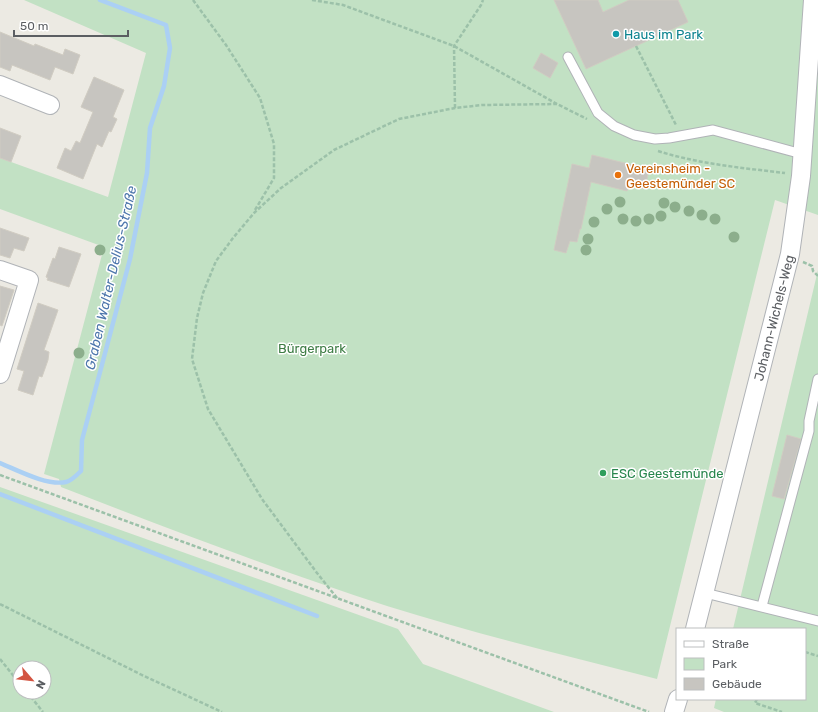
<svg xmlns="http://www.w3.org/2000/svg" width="818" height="712" viewBox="0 0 818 712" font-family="Rubik,sans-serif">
  <rect width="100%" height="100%" fill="#eceae3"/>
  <g fill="#c2e1c4" fill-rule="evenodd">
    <path d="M24,0H818V215L775,200L657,679C567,656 476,634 387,606C277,570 169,529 61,487L59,479L44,474L104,247L0,209V158L108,197L146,53Z"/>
    <path d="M818,270V712H724L714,708L716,699H805V629H733Z"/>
    <path d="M0,487L398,629L423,664L554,712H0ZM20,668H44V692H20Z"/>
  </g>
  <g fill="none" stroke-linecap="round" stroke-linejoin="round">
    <g stroke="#abd0f4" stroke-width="4.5">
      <path d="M0,463C17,470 47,486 66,482C71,481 77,475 81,471L82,440L130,259L147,173L150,128L164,86L170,48L166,25L100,0"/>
      <path d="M0,494L317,616"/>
    </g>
  </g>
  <g fill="#c7c5c0" stroke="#d0ccc2">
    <path d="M554,0H598L603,12L629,0H678L688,22L586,69Z"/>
    <path d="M0,32L34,46L35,44L63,55L65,49L80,55L73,74L55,67L50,80L12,65L10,71L0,67Z"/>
    <path d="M541,53L558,63L550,78L533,68Z"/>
    <path d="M94,77L124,90L113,117L117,119L111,132L109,131L102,147L97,144L83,179L57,168L65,148L71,151L76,141L80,143L93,112L81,107Z"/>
    <path d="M0,128L21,136L11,162L0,158Z"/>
    <path d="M592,155L649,169L645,189L629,186L627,191L591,182L581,229H580L577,242L570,241L566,253L554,250L572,164L589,168Z"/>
    <path d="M0,228L29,238L24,251L14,248L10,258L0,255Z"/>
    <path d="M59,247L81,254L69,287L47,280L48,278L46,277L53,258L55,259Z"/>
    <path d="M0,286L14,290L2,326L0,325Z"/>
    <path d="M38,303L58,310L44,350L49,352L48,360L42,377L39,376L33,395L18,390L24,371L17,369Z"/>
    <path d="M787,435L801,439L784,499L772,496Z"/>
  </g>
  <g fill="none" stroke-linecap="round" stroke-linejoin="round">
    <g stroke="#b0b3b7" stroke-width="11">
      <g id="service">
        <path d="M568,57L598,113L614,126L634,135L655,139L669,138L713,130L802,154"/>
        <path d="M705,593L818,621"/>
        <path d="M762,606L809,431V421L818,379"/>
      </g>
    </g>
    <g stroke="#b0b3b7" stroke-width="20">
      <g id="minor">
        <path d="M0,85L50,105"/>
        <path d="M0,270L29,280L0,374"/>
        <path d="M695,629L790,254L801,176L813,0"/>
        <path d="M674,712L678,699"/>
      </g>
    </g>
    <g stroke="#9cc1a9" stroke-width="2.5" stroke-dasharray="4 2" stroke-linecap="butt">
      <path d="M193,0L226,45L260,98L274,144V178L255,210"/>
      <path d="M312,0L343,5L454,46L557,104L587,119"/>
      <path d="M636,46L676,125"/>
      <path d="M455,108L454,46L481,5L483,0"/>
      <path d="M658,151C699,164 743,168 785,173"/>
      <path d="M803,262L812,266L813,271L818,276"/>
      <path d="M0,475L649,712"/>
      <path d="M337,598L317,573L262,499L208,409L192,359L197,318L203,293L216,261L233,238L254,213L281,188L334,150L399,119L455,108L482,105L557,104"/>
      <path d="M0,604L142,675L222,712"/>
      <path d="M805,652L818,656"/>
      <path d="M0,659L20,684"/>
      <path d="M27,692L43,712"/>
      <path d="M757,699L755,703L782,712"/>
    </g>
    <use href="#service" stroke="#fff" stroke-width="9"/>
    <use href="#minor" stroke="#fff" stroke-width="18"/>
  </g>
  <g fill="#8cae8c">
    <circle cx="620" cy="202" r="5.5"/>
    <circle cx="664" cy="203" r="5.5"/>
    <circle cx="675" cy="207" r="5.5"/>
    <circle cx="607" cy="209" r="5.5"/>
    <circle cx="689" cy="211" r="5.5"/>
    <circle cx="702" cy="215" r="5.5"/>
    <circle cx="661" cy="216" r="5.5"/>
    <circle cx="623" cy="219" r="5.5"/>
    <circle cx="649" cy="219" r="5.5"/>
    <circle cx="715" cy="219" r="5.5"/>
    <circle cx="636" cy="221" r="5.5"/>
    <circle cx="594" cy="222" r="5.5"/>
    <circle cx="734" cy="237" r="5.5"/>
    <circle cx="588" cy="239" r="5.5"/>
    <circle cx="100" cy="250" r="5.5"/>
    <circle cx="586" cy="250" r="5.5"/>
    <circle cx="79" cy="353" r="5.5"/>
  </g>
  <circle fill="#0f9aa8" stroke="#fff" stroke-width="1.5" cx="616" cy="34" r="4"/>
  <circle fill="#e8710a" stroke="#fff" stroke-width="1.5" cx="618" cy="175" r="4"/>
  <circle fill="#2e9e5b" stroke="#fff" stroke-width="1.5" cx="603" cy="473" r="4"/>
  <g text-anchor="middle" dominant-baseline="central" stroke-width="3" stroke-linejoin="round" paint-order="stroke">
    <g font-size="13" fill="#0d838f" stroke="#fff" text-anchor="start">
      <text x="624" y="34">Haus im Park</text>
    </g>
    <g font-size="13" fill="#c56008" stroke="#fff" text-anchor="start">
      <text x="626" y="168">Vereinsheim -<tspan x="626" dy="15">Geestemünder SC</tspan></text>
    </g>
    <g font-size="13" fill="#5b5e62" stroke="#fff">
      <text transform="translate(774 318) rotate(-76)">Johann-Wichels-Weg</text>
    </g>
    <g font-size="13" fill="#3e7d45" stroke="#fff">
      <text x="312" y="348">Bürgerpark</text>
    </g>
    <g font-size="13" fill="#27864d" stroke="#fff" text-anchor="start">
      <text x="611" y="473">ESC Geestemünde</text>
    </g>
    <g font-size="14" font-style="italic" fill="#4e77ac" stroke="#fff">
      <text transform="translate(111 278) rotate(-77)">Graben Walter-Delius-Straße</text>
    </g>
  </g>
  <rect x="676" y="628" width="130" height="72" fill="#ffffff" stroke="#bdbfc0"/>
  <rect x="684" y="641" width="20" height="6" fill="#ffffff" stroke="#bdbfc0"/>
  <text x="712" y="648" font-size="12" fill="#5b5e62">Straße</text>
  <rect x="684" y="658" width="20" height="12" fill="#c2e1c4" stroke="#bdbfc0"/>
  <text x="712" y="668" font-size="12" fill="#5b5e62">Park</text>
  <rect x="684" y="678" width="20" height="12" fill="#c7c5c0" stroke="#bdbfc0"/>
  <text x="712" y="688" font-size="12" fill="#5b5e62">Gebäude</text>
  <g transform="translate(32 680) rotate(118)"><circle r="19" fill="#ffffff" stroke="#bdbfc0"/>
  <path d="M0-3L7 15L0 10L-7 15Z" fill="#d35441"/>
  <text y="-6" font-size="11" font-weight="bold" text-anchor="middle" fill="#5b5e62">N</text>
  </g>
  <path d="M14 30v6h114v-6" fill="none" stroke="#5b5e62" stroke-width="2"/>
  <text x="20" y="30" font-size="12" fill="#5b5e62" stroke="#ffffff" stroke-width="3" paint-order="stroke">50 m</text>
</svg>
